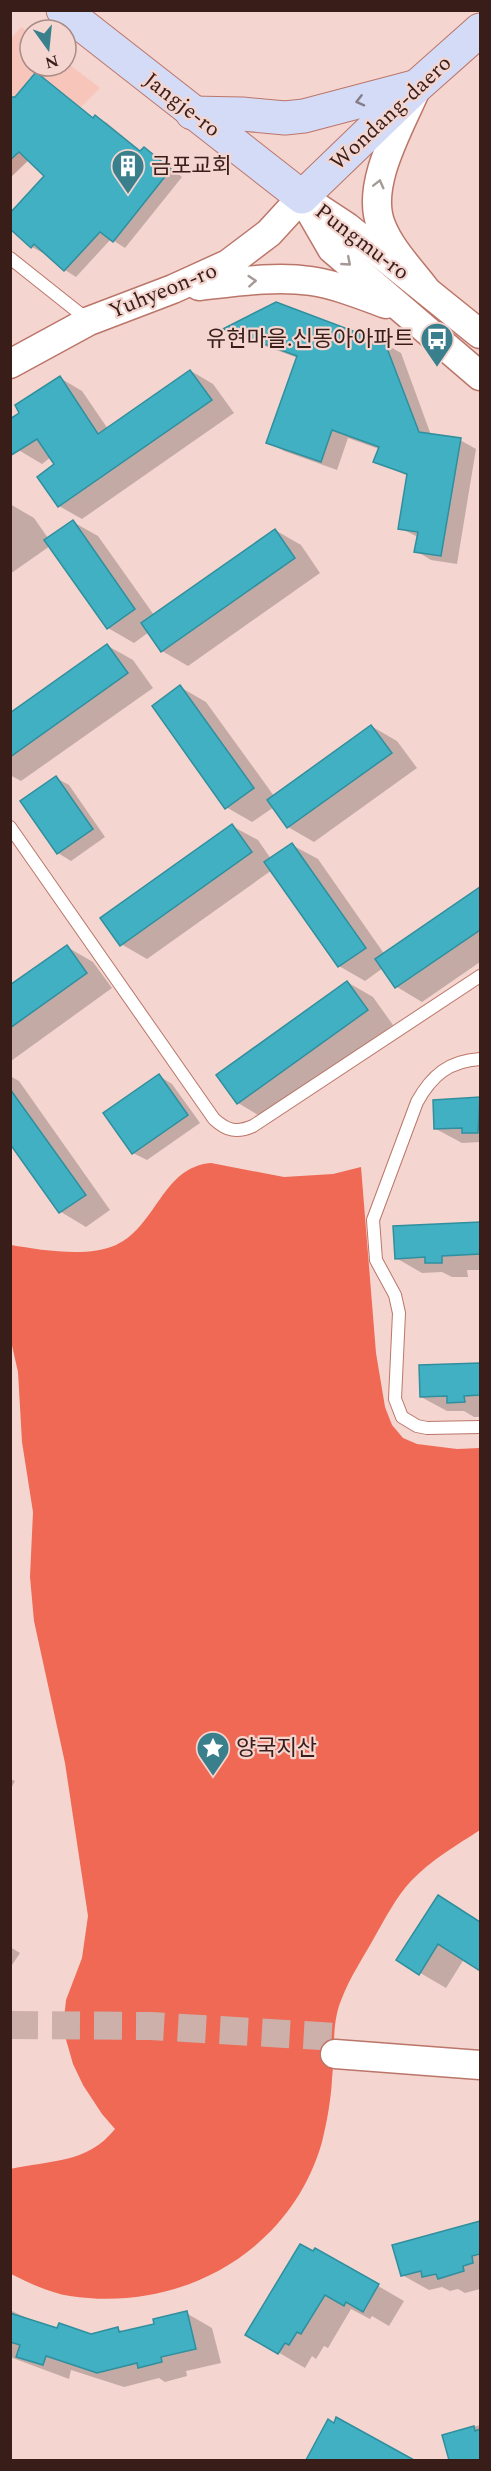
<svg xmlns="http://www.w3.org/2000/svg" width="491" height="2471" viewBox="0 0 491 2471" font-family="Spectral,'Noto Sans KR',serif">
  <rect width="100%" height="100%" fill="#f4d5cf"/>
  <path fill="#f8c5bb" d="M21,27L30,34V66H66V62L100,88L11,177V39Z"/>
  <path fill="#ef6955" d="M211,1163L284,1177L333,1174L361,1167L376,1353L385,1407L392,1425L403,1438L417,1444L457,1449L480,1448V1830C457,1845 431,1860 411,1881C396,1897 385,1919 374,1938C363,1958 350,1977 342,1998C331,2023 335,2053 332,2079C331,2099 327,2122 322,2142C291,2252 180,2313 70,2296C50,2293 29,2283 11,2274L10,2169C50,2160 87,2164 115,2129L102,2114L83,2085L73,2064L63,2029L66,2000L82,1958L88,1916L65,1763L34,1621L30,1577L33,1512L22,1442L18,1372L11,1341V1245C41,1250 87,1258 116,1245C157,1226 162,1167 211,1163Z"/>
  <g fill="#0003">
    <path d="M36,74L94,119L96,117L107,123L142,152L144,149L155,155L182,177L125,248L111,239L76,277L65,270L45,252L43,253L32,247L46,176L29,160L10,178V118Z"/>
    <path d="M226,329L385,344L401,353L431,435L460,440L476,449L457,564L431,560L416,551L418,537L400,528L408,476L375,461L379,449L348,438L337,470L284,451L268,442L298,358L240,337Z"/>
    <path d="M191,371L213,384L234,413L82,519L59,506L56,465L51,457L42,464L10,445L60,378L82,391L108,429Z"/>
    <path d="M10,504L34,518L48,538L73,522L98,536L154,615L275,530L301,545L320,573L188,666L162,651L149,632L134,643L108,628L50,546L10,574Z"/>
    <path d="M108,646L133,660L153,688L21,781L10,775V715Z"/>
    <path d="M180,687L206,702L274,796L371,726L397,741L417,768L314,842L288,827L274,807L252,822L226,807Z"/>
    <path d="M56,778L69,785L105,837L71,861L58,853Z"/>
    <path d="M232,826L258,840L271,859L292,845L318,859L385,955L480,889V962L422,1002L397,987L383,968L365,981L339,966L272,870L147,959L121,944Z"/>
    <path d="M67,947L93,962L112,988L11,1061L10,987Z"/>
    <path d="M347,982L373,997L393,1025L263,1118L238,1103Z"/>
    <path d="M10,1076L19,1081L110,1210L86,1227L61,1212L10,1142Z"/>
    <path d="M159,1076L172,1084L200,1123L147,1160L133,1153Z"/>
    <path d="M480,1099V1142L462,1143L436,1129L434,1101Z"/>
    <path d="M480,1223V1270H467L468,1277H452L442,1272L422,1273L396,1258L395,1227Z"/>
    <path d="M480,1364V1417H474L464,1411H447L421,1397L420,1367Z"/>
    <path d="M10,1779L15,1781L10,1790Z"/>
    <path d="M464,1912L480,1922V1969L464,1959L446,1988L398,1960Z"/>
    <path d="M10,1947L20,1953L10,1968Z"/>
    <path d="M480,2222V2289L465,2293L458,2289L450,2291L442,2287L429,2290L402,2275L394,2246Z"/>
    <path d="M316,2250L404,2301L389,2326L372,2316L370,2319L351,2309L328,2348L324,2346L316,2359L312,2356L305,2368L247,2334Z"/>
    <path d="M10,2310L39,2324L58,2330L91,2335L118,2329L124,2332L156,2325L186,2313L212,2328L221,2363L186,2371L187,2376L165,2382L159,2378L124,2387L71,2370L69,2379L10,2357Z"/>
    <path d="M337,2419L411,2460H307L329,2421L334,2425Z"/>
    <path d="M480,2425V2460H450L443,2436Z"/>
  </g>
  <g fill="#41b0c2" stroke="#2f8f9e" stroke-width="1.5">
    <path d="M36,72L93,118L95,115L140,151L144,147L171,169L113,242L100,232L64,271L34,244L31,248L10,229V213L44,176L19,152L10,160V97H15Z"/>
    <path d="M276,302L385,343L419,432L461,438L441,556L414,552L418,532L398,529L407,474L373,462L379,447L332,430L321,462L266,443L297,356L223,329Z"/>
    <path d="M190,370L212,400L58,507L37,477L54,464L37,439L10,456V419L19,413L15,405L60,376L98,434Z"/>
    <path d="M73,520L135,609L107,629L44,540Z"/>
    <path d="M275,529L295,558L161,652L141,623Z"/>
    <path d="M107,644L128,673L10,757V713Z"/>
    <path d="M180,685L254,788L225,809L152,706Z"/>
    <path d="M371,725L392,753L287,828L267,800Z"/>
    <path d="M56,776L93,829L57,854L20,801Z"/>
    <path d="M232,824L252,852L120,946L100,918Z"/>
    <path d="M292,843L366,948L338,967L264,862Z"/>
    <path d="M480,887V930L395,988L375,959Z"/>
    <path d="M67,945L87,973L10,1028V985Z"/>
    <path d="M347,981L368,1010L237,1104L216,1075Z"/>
    <path d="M159,1074L188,1115L132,1154L103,1113Z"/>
    <path d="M10,1089L86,1195L59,1213L10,1144Z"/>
    <path d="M480,1097L478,1133H462V1128L434,1129L433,1100Z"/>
    <path d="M480,1222V1254L442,1256V1263H425V1257L395,1259L393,1226Z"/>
    <path d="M480,1363V1395L464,1396L465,1402L447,1403V1396L420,1397L419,1365Z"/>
    <path d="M438,1895L480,1922V1971L438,1944L419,1975L396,1960Z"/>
    <path d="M480,2221V2254L472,2256L473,2263L463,2266L464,2271L438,2279L436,2274L422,2277L421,2271L401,2276L392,2245Z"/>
    <path d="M300,2244L313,2251L315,2248L379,2284L363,2312L346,2302L344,2306L325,2295L301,2334L297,2332L289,2345L285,2343L278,2354L245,2335Z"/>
    <path d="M187,2311L196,2349L161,2357L162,2362L138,2368L137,2363L97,2373L46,2356L43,2365L16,2357L20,2345L10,2342V2313L57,2328L59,2323L91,2334L118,2327L119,2332L154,2324L153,2319Z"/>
    <path d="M336,2417L414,2460H306L328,2419L334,2423Z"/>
    <path d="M474,2426L475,2431L480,2429V2460H449L442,2435Z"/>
  </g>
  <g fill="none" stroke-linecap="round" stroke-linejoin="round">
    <path stroke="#ceb0aa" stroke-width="28" stroke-dasharray="28 14" stroke-linecap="butt" d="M10,2025L150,2026L338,2037"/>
    <g stroke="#bb766a" stroke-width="14">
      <g id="service">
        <path d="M10,258L88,320"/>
        <path d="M10,827L214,1119C227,1131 237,1133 253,1126L480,976"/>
        <path d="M480,1059C449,1061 432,1075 417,1102L373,1220L376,1260L395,1295L399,1313L395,1399L402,1417L417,1426L427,1428L480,1427"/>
      </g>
    </g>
    <g stroke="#bb766a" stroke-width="31">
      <g id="tertiary">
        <path d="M416,89C400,127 365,185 381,225C390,249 411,270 426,290"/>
        <path d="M302,197L332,249L480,376"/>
        <path d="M306,200L347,227L480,334"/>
        <path d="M199,286C236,282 274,276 311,281C337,285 362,295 386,304"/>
        <path d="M10,364L89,321L173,289L228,264L269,233L302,197"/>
        <path d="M335,2054L480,2065"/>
      </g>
    </g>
    <g stroke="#bb766a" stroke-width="35">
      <g id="secondary">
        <path d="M63,10L302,197L417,86L480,30"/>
        <path d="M192,113L242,114L285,118L304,116L414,87"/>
      </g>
    </g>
    <use href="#service" stroke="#fff" stroke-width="12"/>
    <use href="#tertiary" stroke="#fff" stroke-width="28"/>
    <use href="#secondary" stroke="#d4dbf7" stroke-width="33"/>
  </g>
  <defs><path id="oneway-chevron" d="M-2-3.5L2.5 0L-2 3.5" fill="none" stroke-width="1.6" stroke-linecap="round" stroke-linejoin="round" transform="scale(1.5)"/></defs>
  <use stroke="#867c88" href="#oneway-chevron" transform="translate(360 101) rotate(166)"/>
  <g stroke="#a59997">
    <use href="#oneway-chevron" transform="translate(379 184) rotate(-76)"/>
    <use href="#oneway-chevron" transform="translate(347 262) rotate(41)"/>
    <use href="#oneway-chevron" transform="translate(252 281) rotate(-4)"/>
  </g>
  <defs>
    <g id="building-pin" transform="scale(1.725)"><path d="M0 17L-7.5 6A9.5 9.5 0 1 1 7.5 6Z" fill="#3a7f8c" stroke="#f4d5cf"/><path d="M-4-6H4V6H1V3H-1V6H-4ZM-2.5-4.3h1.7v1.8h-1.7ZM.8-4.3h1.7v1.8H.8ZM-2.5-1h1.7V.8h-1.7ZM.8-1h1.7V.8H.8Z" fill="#fff"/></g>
    <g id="bus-pin" transform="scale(1.725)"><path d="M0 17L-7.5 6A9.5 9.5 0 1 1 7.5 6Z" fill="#3a7f8c" stroke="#f4d5cf"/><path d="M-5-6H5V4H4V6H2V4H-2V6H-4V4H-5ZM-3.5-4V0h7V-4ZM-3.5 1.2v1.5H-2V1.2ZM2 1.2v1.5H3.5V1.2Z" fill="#fff"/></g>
    <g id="sight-pin" transform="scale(1.725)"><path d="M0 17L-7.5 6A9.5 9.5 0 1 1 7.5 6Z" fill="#3a7f8c" stroke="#f4d5cf"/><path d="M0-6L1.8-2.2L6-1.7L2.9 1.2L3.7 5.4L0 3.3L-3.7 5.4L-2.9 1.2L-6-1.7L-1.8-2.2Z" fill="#fff"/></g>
  </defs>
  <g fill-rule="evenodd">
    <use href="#building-pin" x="128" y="166"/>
    <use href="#bus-pin" x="437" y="339"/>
    <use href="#sight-pin" x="213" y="1748"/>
  </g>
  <g text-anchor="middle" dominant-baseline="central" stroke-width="4.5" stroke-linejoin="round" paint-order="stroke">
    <g font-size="22" fill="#381d18" stroke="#f4d5cf">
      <text transform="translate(182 105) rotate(38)">Jangje-ro</text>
      <text transform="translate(391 113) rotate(-43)">Wondang-daero</text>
      <text transform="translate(362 242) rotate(37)">Pungmu-ro</text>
      <text transform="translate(163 291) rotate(-22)">Yuhyeon-ro</text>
    </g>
    <g font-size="22" fill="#381d18" stroke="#f4d5cf" text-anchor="start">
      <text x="151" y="166">금포교회</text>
      <text x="414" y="339" text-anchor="end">유현마을.신동아아파트</text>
      <text x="236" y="1748">양국지산</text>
    </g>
  </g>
  <rect width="491" height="2471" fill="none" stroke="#381d18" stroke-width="24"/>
  <g transform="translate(48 48) rotate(165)"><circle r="28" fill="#f4d5cf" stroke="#a98b86" stroke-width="1.5"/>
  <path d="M0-4.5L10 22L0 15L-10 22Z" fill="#3a7f8c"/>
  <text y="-9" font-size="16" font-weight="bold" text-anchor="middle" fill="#381d18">N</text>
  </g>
</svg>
